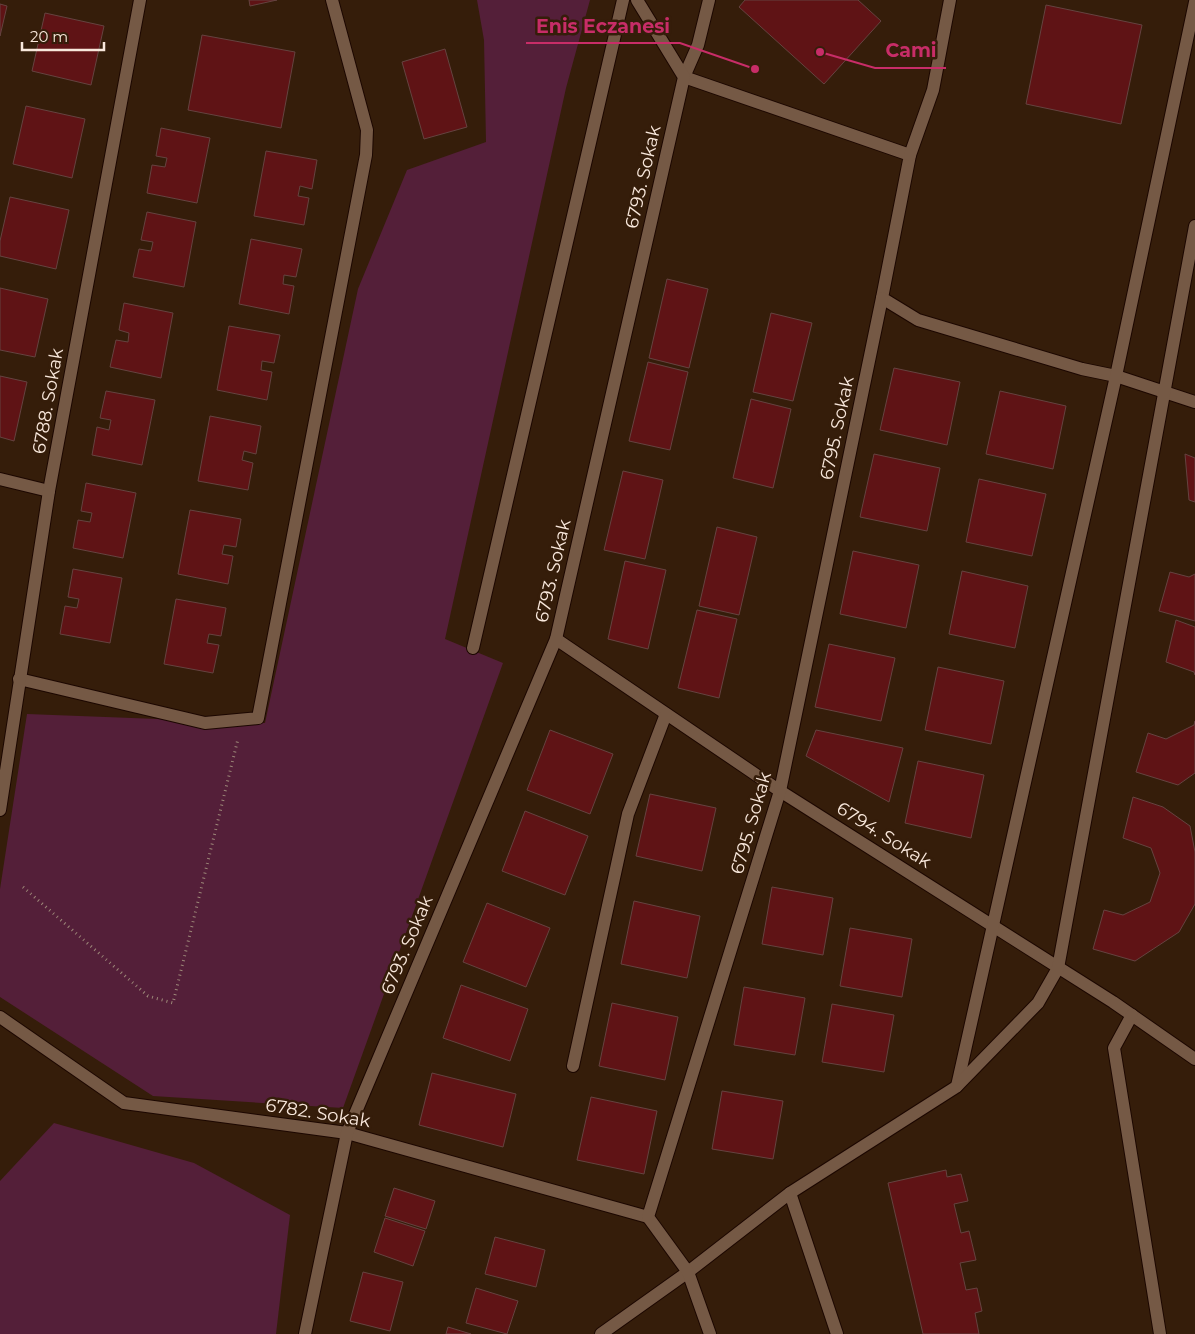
<svg xmlns="http://www.w3.org/2000/svg" width="1195" height="1334" viewBox="0 0 1195 1334" font-family="Montserrat,sans-serif">
  <rect width="100%" height="100%" fill="#351d0a"/>
  <g fill="#541f39">
    <path d="M477,0H590L566,88L445,639L503,663L343,1108L153,1096L0,997V889L27,714L265,723L358,289L407,170L486,142L484,40Z"/>
    <path d="M54,1123L194,1163L290,1215L276,1334H0V1181Z"/>
  </g>
  <g fill="#5f1315" stroke="#654340">
    <path d="M249,0H277L250,6Z"/>
    <path d="M745,0H858L881,21L824,84L739,7Z"/>
    <path d="M0,4L7,6L0,36Z"/>
    <path d="M1046,5L1142,25L1121,124L1026,104Z"/>
    <path d="M45,13L104,26L91,85L32,71Z"/>
    <path d="M202,35L295,52L281,128L188,110Z"/>
    <path d="M445,49L467,127L424,139L402,62Z"/>
    <path d="M26,106L85,119L72,178L13,164Z"/>
    <path d="M161,128L210,138L197,203L147,193L152,165L165,167L167,158L156,156Z"/>
    <path d="M266,151L317,160L312,189L300,186L298,196L309,198L304,225L254,216Z"/>
    <path d="M10,197L69,210L56,269L0,256V241Z"/>
    <path d="M147,212L196,222L184,287L133,277L139,249L151,251L153,242L141,240Z"/>
    <path d="M251,239L302,249L296,277L284,275L283,284L294,286L289,314L239,304Z"/>
    <path d="M667,279L708,289L689,368L649,358Z"/>
    <path d="M0,288L48,299L35,357L0,350Z"/>
    <path d="M124,303L173,313L161,378L110,367L116,340L128,342L129,333L119,330Z"/>
    <path d="M771,313L812,323L793,401L753,392Z"/>
    <path d="M229,326L280,335L274,363L262,361L261,370L272,372L267,400L217,390Z"/>
    <path d="M648,362L688,372L670,450L629,441Z"/>
    <path d="M894,368L960,382L947,445L880,430Z"/>
    <path d="M0,376L27,382L14,441L0,437Z"/>
    <path d="M106,391L155,400L142,465L92,455L97,427L109,430L111,420L100,418Z"/>
    <path d="M1000,391L1066,406L1053,469L986,454Z"/>
    <path d="M751,399L791,409L773,488L733,478Z"/>
    <path d="M210,416L261,426L256,454L244,451L242,460L253,463L248,490L198,481Z"/>
    <path d="M874,454L940,468L927,531L860,517Z"/>
    <path d="M1185,454L1195,458V502L1189,500Z"/>
    <path d="M623,471L663,480L645,559L604,550Z"/>
    <path d="M979,479L1046,494L1032,556L966,542Z"/>
    <path d="M86,483L136,493L123,558L73,548L78,520L90,522L92,513L81,511Z"/>
    <path d="M190,510L241,519L236,547L224,545L222,554L233,556L228,584L178,574Z"/>
    <path d="M717,527L757,537L739,615L699,606Z"/>
    <path d="M853,551L919,565L906,628L840,614Z"/>
    <path d="M625,561L666,570L648,649L608,639Z"/>
    <path d="M73,569L122,578L110,643L60,634L65,606L77,608L79,599L68,597Z"/>
    <path d="M962,571L1028,586L1015,648L949,634Z"/>
    <path d="M1170,572L1189,577L1195,574V621L1159,611Z"/>
    <path d="M176,599L226,608L221,636L209,634L207,643L219,645L213,673L164,664Z"/>
    <path d="M697,610L737,619L719,698L678,688Z"/>
    <path d="M1176,620L1195,627V675L1194,672L1166,662Z"/>
    <path d="M829,644L895,658L881,721L815,707Z"/>
    <path d="M938,667L1004,681L991,744L925,730Z"/>
    <path d="M1195,721V773L1178,785L1136,772L1148,733L1166,739L1194,725Z"/>
    <path d="M550,730L613,754L590,814L527,790Z"/>
    <path d="M816,730L903,748L889,802L806,756Z"/>
    <path d="M918,761L984,775L971,838L905,823Z"/>
    <path d="M650,794L716,808L702,871L636,856Z"/>
    <path d="M1133,797L1163,807L1190,826L1195,852V904L1179,932L1135,961L1093,949L1104,910L1123,915L1150,902L1160,873L1151,848L1123,838Z"/>
    <path d="M525,811L588,836L565,895L502,871Z"/>
    <path d="M772,887L833,898L823,955L762,944Z"/>
    <path d="M634,901L700,916L687,978L621,964Z"/>
    <path d="M487,903L550,928L526,987L463,962Z"/>
    <path d="M850,928L912,939L902,997L840,986Z"/>
    <path d="M461,985L528,1009L510,1061L443,1038Z"/>
    <path d="M744,987L805,998L795,1055L734,1045Z"/>
    <path d="M612,1003L678,1017L665,1080L599,1066Z"/>
    <path d="M832,1004L894,1015L884,1072L822,1062Z"/>
    <path d="M432,1073L516,1094L503,1147L419,1125Z"/>
    <path d="M722,1091L783,1101L773,1159L712,1149Z"/>
    <path d="M591,1097L657,1111L644,1174L577,1160Z"/>
    <path d="M946,1170L947,1177L961,1174L968,1201L954,1204L961,1233L969,1231L976,1260L960,1263L966,1290L977,1288L982,1311L975,1313L979,1334H923L888,1183Z"/>
    <path d="M394,1188L435,1201L426,1229L385,1216Z"/>
    <path d="M385,1218L425,1231L413,1266L374,1252Z"/>
    <path d="M495,1237L545,1250L536,1287L485,1274Z"/>
    <path d="M363,1272L403,1282L390,1331L350,1321Z"/>
    <path d="M476,1288L518,1301L507,1334L466,1323Z"/>
    <path d="M448,1327L471,1334H446Z"/>
  </g>
  <g fill="none" stroke-linecap="round" stroke-linejoin="round">
    <g stroke="#1c0700" stroke-width="14">
      <g id="minor">
        <path d="M709,0L698,45L684,77L910,155L882,298L918,320L1082,369L1116,376L1195,402"/>
        <path d="M910,155L933,90L950,0"/>
        <path d="M0,479L49,491"/>
        <path d="M556,639L780,791L1113,1002L1195,1059"/>
        <path d="M473,648L623,0"/>
        <path d="M19,679L205,723L258,718L366,155L367,130L332,0"/>
        <path d="M0,810L49,491L140,0"/>
        <path d="M1132,1015L1114,1048L1160,1334"/>
        <path d="M0,1017L124,1103L347,1133L648,1217"/>
        <path d="M573,1066L628,814L666,714"/>
        <path d="M957,1086L1116,376L1195,2"/>
        <path d="M790,1193L837,1334"/>
        <path d="M305,1334L347,1133L556,639L684,77L637,0"/>
        <path d="M601,1334L688,1272L790,1193L956,1087L1038,1003L1058,968L1195,226"/>
        <path d="M710,1334L688,1272L648,1217L780,791L882,298"/>
      </g>
    </g>
    <path stroke="#9c8778" stroke-width="3" stroke-dasharray="1 4" stroke-linecap="butt" d="M23,887L148,996L173,1003L238,739"/>
    <use href="#minor" stroke="#755945" stroke-width="12"/>
  </g>
  <g text-anchor="middle" dominant-baseline="central" stroke-width="5" stroke-linejoin="round" paint-order="stroke">
    <g font-size="18" fill="#f9e8dc" stroke="#351d0a">
      <text transform="translate(643 177) rotate(-77)">6793. Sokak</text>
      <text transform="translate(48 401) rotate(-80)">6788. Sokak</text>
      <text transform="translate(837 428) rotate(-78)">6795. Sokak</text>
      <text transform="translate(553 571) rotate(-77)">6793. Sokak</text>
      <text transform="translate(751 823) rotate(-74)">6795. Sokak</text>
      <text transform="translate(884 835) rotate(32)">6794. Sokak</text>
      <text transform="translate(407 945) rotate(-67)">6793. Sokak</text>
      <text transform="translate(318 1113) rotate(9)">6782. Sokak</text>
    </g>
  </g>
  <path fill="none" stroke="#c82d68" stroke-width="2" d="M755 69L680 43H526M820 52L875 68H946"/>
  <g fill="#c82d68" stroke="#351d0a" stroke-width="2">
    <circle cx="755" cy="69" r="5"/>
    <circle cx="820" cy="52" r="5"/>
  </g>
  <g font-size="19" text-anchor="middle" font-weight="bold" fill="#c82d68" stroke="#351d0a" stroke-width="5" stroke-linejoin="round" paint-order="stroke">
    <text x="603" y="33">Enis Eczanesi</text>
    <text x="911" y="57">Cami</text>
  </g>
  <path d="M22 42v8h82v-8" fill="none" stroke="#f9e8dc" stroke-width="2.5"/>
  <text x="30" y="42" font-size="15" fill="#f9e8dc" stroke="#351d0a" stroke-width="4" paint-order="stroke">20 m</text>
</svg>
